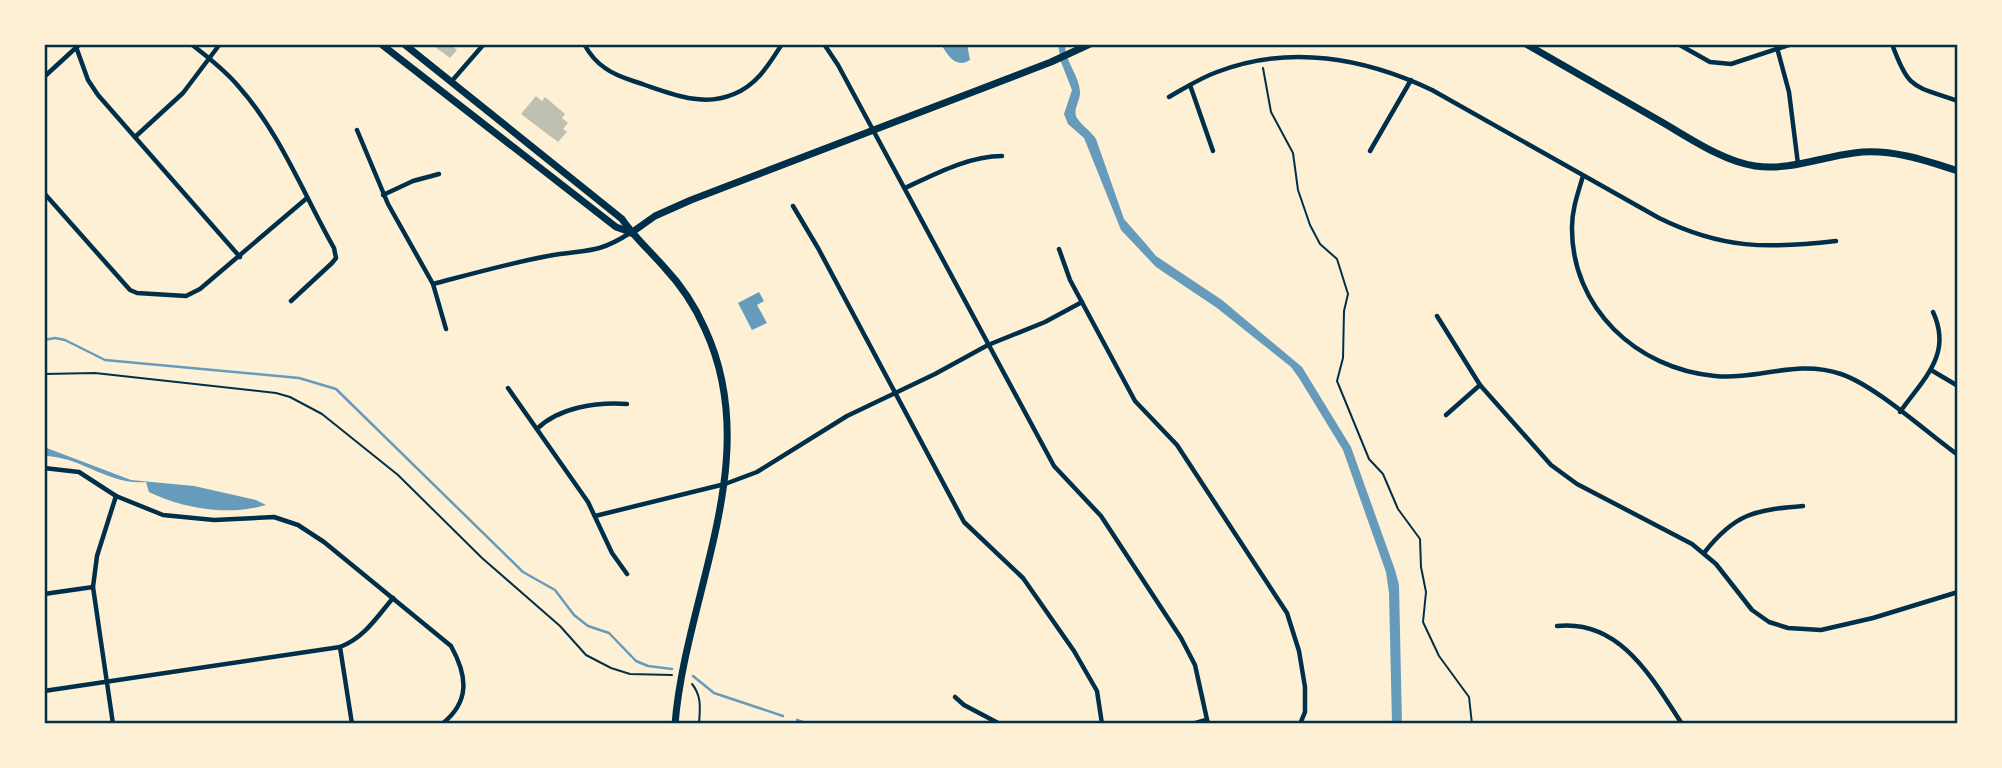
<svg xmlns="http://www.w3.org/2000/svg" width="2002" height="768" viewBox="0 0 2002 768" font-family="'DejaVu Sans',sans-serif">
  <rect width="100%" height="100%" fill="#fdf0d5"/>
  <g fill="#669bbc">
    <path d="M941,44H967L970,60C956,69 948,56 941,44Z"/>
    <path d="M1058,44H1065C1064,60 1079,75 1080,91C1081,100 1072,110 1077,118C1082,126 1091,131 1096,139L1124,219L1146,244L1156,256L1222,300L1302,367L1351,447L1395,570L1399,585L1402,724H1392L1389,593L1386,572L1343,450L1299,378L1291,367L1217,308L1156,267L1121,230L1084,138L1068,124L1064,114L1072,90L1061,62Z"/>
    <path d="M759,292L764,301L757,305L767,323L752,330L738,303Z"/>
    <path d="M44,447L131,480L194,486L256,500L266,505C230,516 183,509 149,492L146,482C110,486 80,456 44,456Z"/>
  </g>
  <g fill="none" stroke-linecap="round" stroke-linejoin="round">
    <g stroke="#669bbc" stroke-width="2.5">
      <path d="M44,340L55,338L65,340L105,360L299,378L336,389L523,572L555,590L574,615L588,626L609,633L636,661L648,666L672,669"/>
      <path d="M693,676L714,693L783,716"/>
      <path d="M797,720L808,724"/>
    </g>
  </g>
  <g fill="#bec0b2">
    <path d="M431,44H450L457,50L450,58Z"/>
    <path d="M536,96L542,101L545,97L565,114L562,118L568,123L563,129L567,132L558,142L521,114Z"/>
  </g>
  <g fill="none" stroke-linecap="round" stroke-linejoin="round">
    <g stroke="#003049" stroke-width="2">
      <path d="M1263,68L1271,112L1293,153L1298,190L1310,225L1320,244L1337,259L1348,294L1344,311L1343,358L1337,381L1369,459L1383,474L1398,509L1420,539L1421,567L1426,592L1423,622L1439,656L1469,697L1472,724"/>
      <path d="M44,374L95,373L276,393L290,397L322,414L398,475L482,558L560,626L586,655L611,668L630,674L672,675"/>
      <path d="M692,684C702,696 700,709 699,724"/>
    </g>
    <g stroke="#003049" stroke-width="4.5">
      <path d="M75,44L88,80L98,95L240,257"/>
      <path d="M191,44C208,57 226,71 239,87C280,133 304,195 334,248L336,258L332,263L291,301"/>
      <path d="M584,44C589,53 596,62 605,68C617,77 631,80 645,85C674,95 704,107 734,94C758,84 769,64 782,44"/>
      <path d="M824,44L838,65L1054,466L1101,516L1181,638L1195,665L1208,724"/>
      <path d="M1678,44L1710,62L1731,64L1792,44"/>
      <path d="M1776,44L1789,92L1798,164"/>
      <path d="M1892,44C1909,91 1913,85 1958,101"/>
      <path d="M44,77L80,44"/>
      <path d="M451,82L484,44"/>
      <path d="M1190,85L1213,151"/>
      <path d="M1169,97C1185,88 1200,78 1217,72C1289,44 1365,58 1432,90L1659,218C1722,249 1767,249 1836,241"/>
      <path d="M357,130L388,204L433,284L446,329"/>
      <path d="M135,137L183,93L220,44"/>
      <path d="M1370,151L1411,80"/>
      <path d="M1583,176C1578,193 1572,209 1572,227C1571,308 1637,369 1715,376C1759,380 1796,359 1841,374C1876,386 1926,432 1958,455"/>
      <path d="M905,188C935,174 969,156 1002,156"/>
      <path d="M44,193L130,290L137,293L186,296L200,289L307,198"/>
      <path d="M383,195L413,181L439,174"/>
      <path d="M793,206L818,248L964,522L1023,578L1074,651L1097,691L1102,724"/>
      <path d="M1059,249L1070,280L1135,401L1177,445L1287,613L1299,651L1305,687V712L1300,724"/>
      <path d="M433,284C471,274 510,263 548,256C585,249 596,255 630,233"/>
      <path d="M1437,316L1480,385L1551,465L1577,484L1692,544L1716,564L1752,610L1769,622L1788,628L1821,630L1873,618L1958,592"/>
      <path d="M1931,370L1958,386"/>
      <path d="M508,388L588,502L612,553L627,574"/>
      <path d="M1900,412C1923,379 1953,355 1933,312"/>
      <path d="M1446,415L1480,385"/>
      <path d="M537,429C559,407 597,402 627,404"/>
      <path d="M44,468L79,472L116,496L163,515L214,520L274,517L298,525L324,542L451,646C467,675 471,701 442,724"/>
      <path d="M595,516L725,484L757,472L847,416L935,374L988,345L1045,322L1082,302"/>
      <path d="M1704,553C1735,513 1755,510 1803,506"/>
      <path d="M44,594L93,587"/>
      <path d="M1557,626C1620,619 1652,678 1682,724"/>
      <path d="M340,647L352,724"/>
      <path d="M44,691L340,647C364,638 377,617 393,598"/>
      <path d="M955,697L964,705L1000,724"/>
      <path d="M113,724L93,587L97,556L116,496"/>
      <path d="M1192,724L1206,720"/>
    </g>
    <g stroke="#003049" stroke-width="7">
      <path d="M381,44L616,227L630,232"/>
      <path d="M404,44L622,219C634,237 650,251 664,267C681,285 695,306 705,329C765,459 686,592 675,724"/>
      <path d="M1526,44C1570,69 1615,95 1660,121C1688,137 1722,161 1755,166C1789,171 1821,157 1854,153C1889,148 1925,160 1958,171"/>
      <path d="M631,233L655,216L691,200L1051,62L1090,44"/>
    </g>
  </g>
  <rect width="2002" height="768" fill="none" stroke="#fdf0d5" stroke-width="91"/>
  <rect x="46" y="46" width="1910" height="676" fill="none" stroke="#003049" stroke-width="2.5"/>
</svg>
